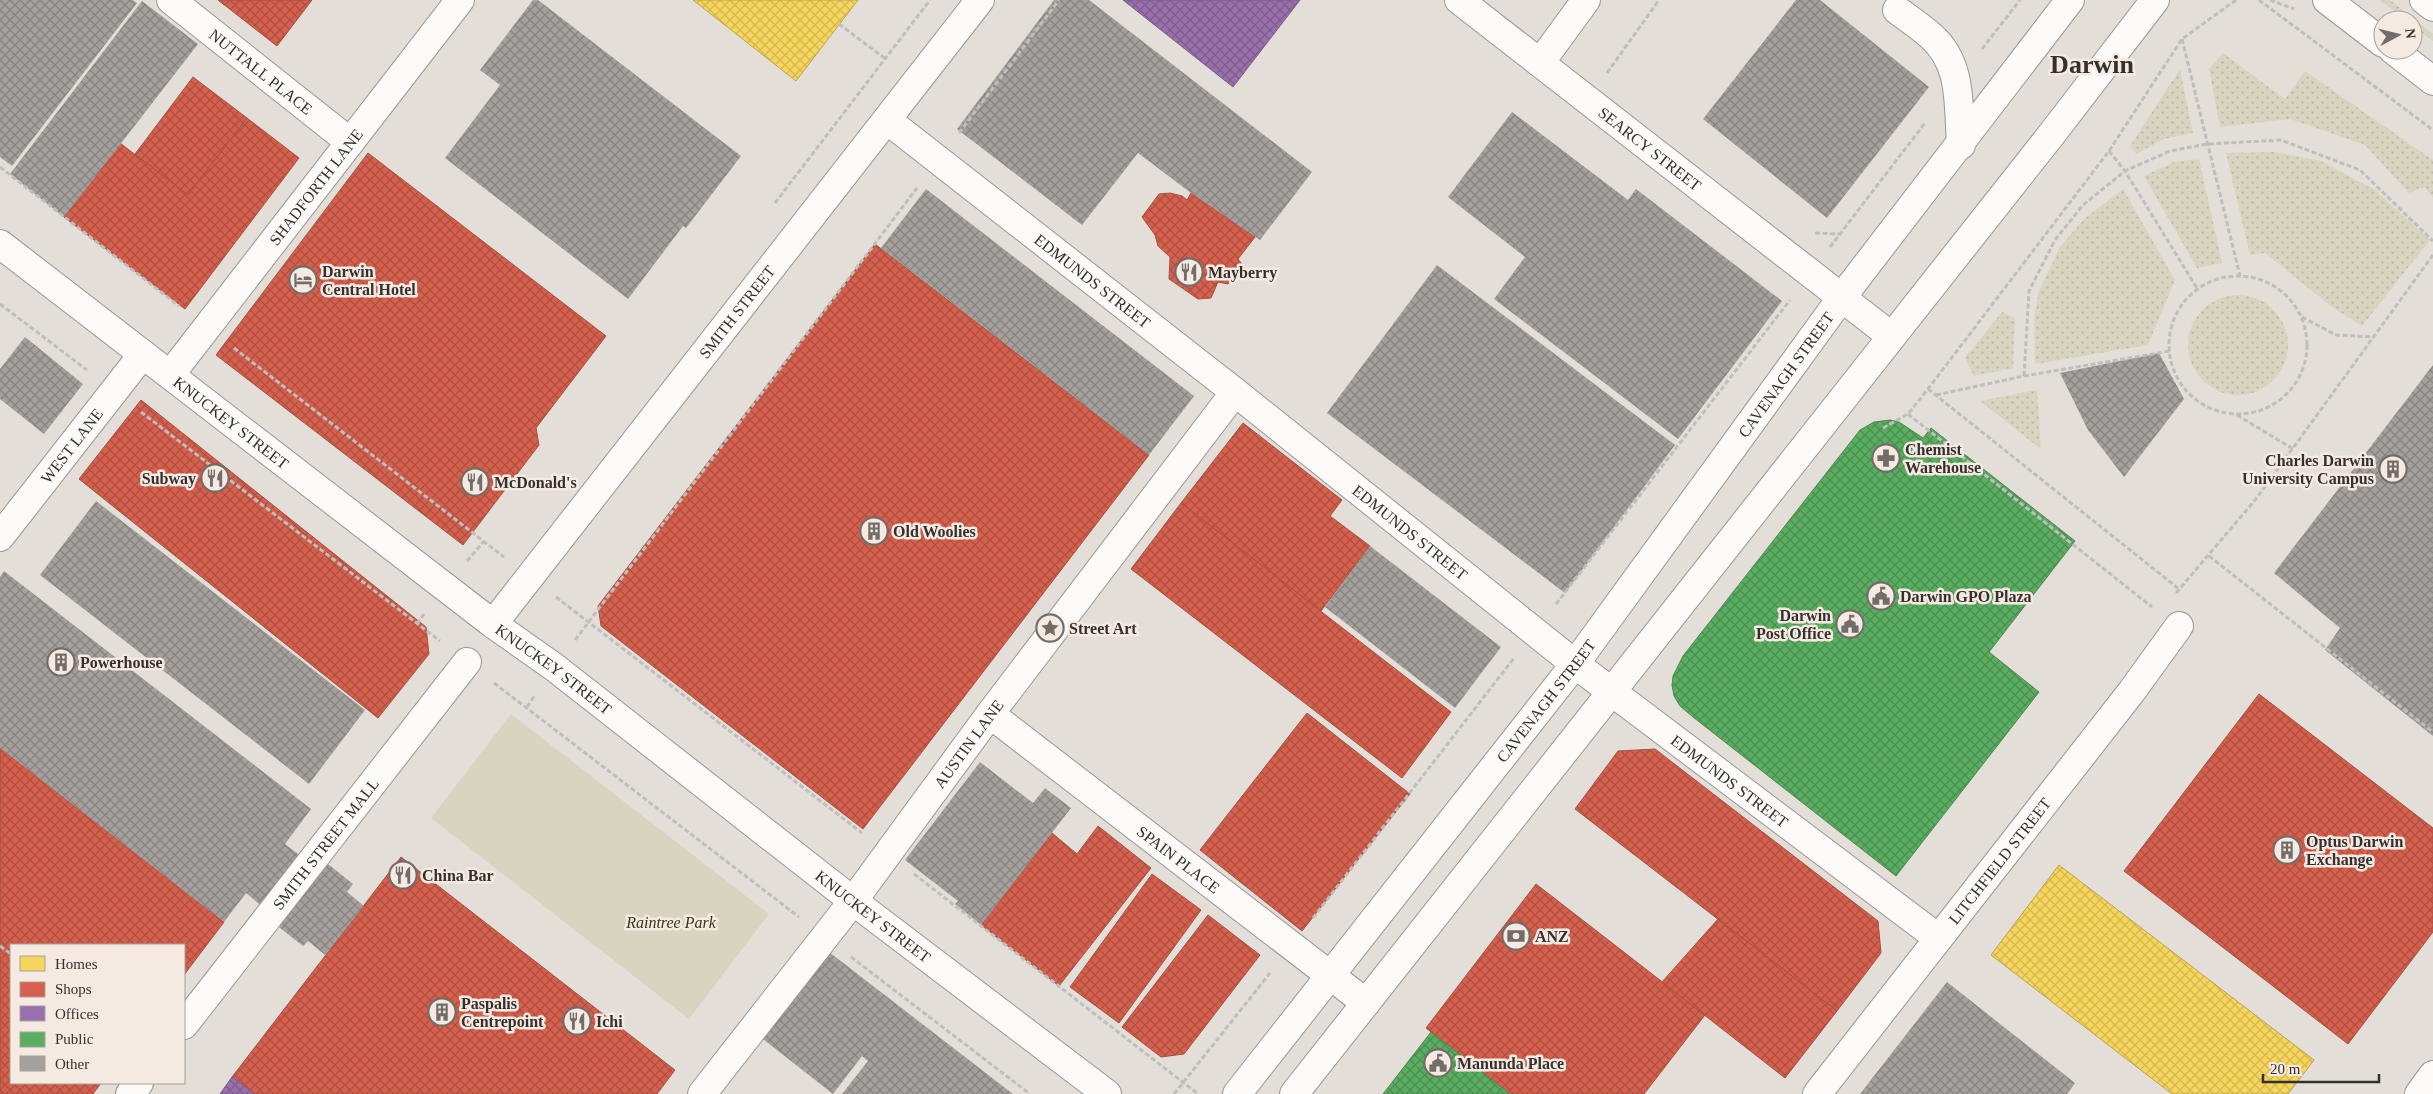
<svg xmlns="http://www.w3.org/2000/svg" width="2433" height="1094" viewBox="0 0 2433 1094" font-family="'Times New Roman',serif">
  <defs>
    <pattern id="grass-dots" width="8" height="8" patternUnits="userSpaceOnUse" patternTransform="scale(1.25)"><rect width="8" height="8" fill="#d7d5bf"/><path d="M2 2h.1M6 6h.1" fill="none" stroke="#b9b7a4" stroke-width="1.8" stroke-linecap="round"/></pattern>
    <pattern id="homes-cross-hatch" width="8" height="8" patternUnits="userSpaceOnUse" patternTransform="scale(1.25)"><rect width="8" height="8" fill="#f6d55c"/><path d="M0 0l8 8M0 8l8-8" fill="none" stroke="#d4b750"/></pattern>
    <pattern id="shops-cross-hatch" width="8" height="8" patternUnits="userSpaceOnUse" patternTransform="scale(1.25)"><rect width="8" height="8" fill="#d6604d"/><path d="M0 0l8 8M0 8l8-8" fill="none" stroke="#ae5040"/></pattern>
    <pattern id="offices-cross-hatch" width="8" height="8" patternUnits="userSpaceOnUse" patternTransform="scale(1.25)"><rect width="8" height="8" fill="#9970ab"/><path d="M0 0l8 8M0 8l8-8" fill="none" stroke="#7e5c8c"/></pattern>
    <pattern id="public-cross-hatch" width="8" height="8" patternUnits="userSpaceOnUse" patternTransform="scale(1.25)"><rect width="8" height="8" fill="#5aae61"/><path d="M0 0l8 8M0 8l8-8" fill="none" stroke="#4b8e50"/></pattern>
    <pattern id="building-cross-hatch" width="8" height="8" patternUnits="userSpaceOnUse" patternTransform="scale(1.25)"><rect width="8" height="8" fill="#a5a09c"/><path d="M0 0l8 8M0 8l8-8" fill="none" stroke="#878380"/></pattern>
  </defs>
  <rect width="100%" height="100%" fill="#e4ded9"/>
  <g fill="url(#grass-dots)">
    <path d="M2380,0H2390L2433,34V41L2413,26V20H2406Z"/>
    <path d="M2223,53L2285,99L2305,71L2433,160V198L2425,187L2409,193L2365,145L2290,119L2220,127L2209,69Z"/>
    <path d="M2180,69L2193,133L2164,139L2136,154L2130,146Z"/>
    <path d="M2274,152L2321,161L2375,190L2430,240L2362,326L2332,307L2265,253L2250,255L2226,153Z"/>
    <path d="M2199,159L2222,263L2197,268L2144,176L2174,162Z"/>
    <path d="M2123,189L2175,280L2148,345L2035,364L2034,317L2039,291L2060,247L2084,219Z"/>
    <circle cx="2238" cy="345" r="50"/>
    <path d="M2002,312L2015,318L2013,368L1974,376L1965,358Z"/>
    <path d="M2037,390L2041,449L1980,401Z"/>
  </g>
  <path fill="#d7d5bf" d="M511,714L769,914L689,1019L431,818Z"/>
  <g fill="url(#homes-cross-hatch)" stroke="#bca44e">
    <path d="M693,0H858L796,81Z"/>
    <path d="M2059,865L2314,1060L2288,1094H2172L1991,955Z"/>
  </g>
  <g fill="url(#shops-cross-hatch)" stroke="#a55243">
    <path d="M218,0H312L277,46Z"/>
    <path d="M193,77L247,118L188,195L135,154Z"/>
    <path d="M247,118L299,158L185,309L64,217L120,143L188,195Z"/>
    <path d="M368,153L606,336L536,428L539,445L463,545L216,355Z"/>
    <path d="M1170,193L1182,196L1187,200L1191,193L1255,237L1238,259L1245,268L1228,284L1218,282L1211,298L1198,299L1169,279L1170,257L1158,246L1155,235L1142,217L1159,194Z"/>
    <path d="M875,244L1149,455L863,829L601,626L598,606Z"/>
    <path d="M141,400L426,627L429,654L378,718L79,479Z"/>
    <path d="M1243,423L1342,500L1330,516L1370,546L1321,611L1181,503Z"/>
    <path d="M1181,503L1451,712L1402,778L1131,569Z"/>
    <path d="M2259,694L2433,828V932L2348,1044L2124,871Z"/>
    <path d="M1307,713L1410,794L1302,931L1200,850Z"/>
    <path d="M0,748L224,922L184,975V945H11V1083H101L93,1094H0Z"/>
    <path d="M1655,749L1878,921L1881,953L1837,1011L1575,809L1618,751Z"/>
    <path d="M1098,826L1151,868L1059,986L981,925L1052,833L1077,854Z"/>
    <path d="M401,857L675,1070L657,1094H255L232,1077Z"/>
    <path d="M1152,874L1201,910L1119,1023L1070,987Z"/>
    <path d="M1536,884L1705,1015L1644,1094H1510L1426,1028Z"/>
    <path d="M1208,915L1260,955L1184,1054L1161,1057L1122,1027Z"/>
    <path d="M1718,919L1837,1011L1785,1078L1662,982Z"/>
  </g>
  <g fill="url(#offices-cross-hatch)" stroke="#7b5d85">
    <path d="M1123,0H1300L1233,87Z"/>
    <path d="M232,1077L255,1094H220Z"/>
  </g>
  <g fill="url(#public-cross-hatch)" stroke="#4f8851">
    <path d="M1890,420L1899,422L1923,438L1931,428L2075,541L1989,652L2039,692L1896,876L1693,717L1680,706L1674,696L1672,685L1673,676L1683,656L1860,430L1874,422Z"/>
    <path d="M1431,1032L1510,1094H1383Z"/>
  </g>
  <g fill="url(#building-cross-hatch)">
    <path d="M0,0H133L137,3L12,166L0,157Z"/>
    <path d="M533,0H538L741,156L686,228L683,226L628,299L445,158L500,85L480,70Z"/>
    <path d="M1054,0H1089L1312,172L1260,240L1191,193L1138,153L1082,225L957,129Z"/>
    <path d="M1796,0H1820L1929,87L1827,218L1703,119Z"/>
    <path d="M142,1L198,44L64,217L10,174Z"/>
    <path d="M1512,112L1628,200L1636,189L1782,301L1678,439L1494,299L1525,257L1448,197Z"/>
    <path d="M926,189L1194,396L1149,455L881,248Z"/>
    <path d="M1437,265L1675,445L1565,593L1327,413Z"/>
    <path d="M25,337L83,384L44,434L0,399V369Z"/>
    <path d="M2159,353L2184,399L2124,477L2088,430L2060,373Z"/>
    <path d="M2433,365V736L2325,650L2340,628L2274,573Z"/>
    <path d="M96,501L365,710L309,784L40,575Z"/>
    <path d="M1370,546L1501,647L1455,708L1325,607Z"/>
    <path d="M4,571L311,809L285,844L302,857L308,848L353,884L347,892L364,906L325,955L308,941L303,946L260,912L264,908L246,893L224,922L0,748V577Z"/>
    <path d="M980,762L1033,803L1045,788L1071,808L981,925L955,904L958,901L905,860Z"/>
    <path d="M829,952L1013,1094H842L868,1061L862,1056L833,1094L763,1039Z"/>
    <path d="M1947,982L2075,1083L2067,1094H1860Z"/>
  </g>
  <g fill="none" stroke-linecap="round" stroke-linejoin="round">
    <g stroke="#9a9692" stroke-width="30">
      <g id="minor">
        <path id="s1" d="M171,0L350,142"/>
        <path id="s2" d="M1459,0L1891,336"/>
        <path d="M2327,0L2383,43"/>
        <path d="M2424,0L2433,7"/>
        <path d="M1897,10C1909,19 1921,27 1931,36C1963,64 1958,106 1961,145"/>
        <path d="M2393,50L2433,81"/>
        <path d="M1540,63L1586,0"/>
        <path id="s3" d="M887,120L1235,392L1575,664L1938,938"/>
        <path id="s4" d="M0,244L493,624L554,667L853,901L1107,1094"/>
        <path id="s5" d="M170,375L460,0"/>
        <path id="s6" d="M0,537L143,354"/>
        <path id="s7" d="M493,624L980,0"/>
        <path id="s8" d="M990,714L1366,1003"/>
        <path id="s9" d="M184,1025L467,662"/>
        <path d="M130,1094L139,1083"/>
        <path id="s10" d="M702,1094L853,901L990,714L1235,392"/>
        <path id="s11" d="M1237,1094L1575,664L1842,297L2070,0"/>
        <path d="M1294,1094L2051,135L2155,0"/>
        <path id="s12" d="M1817,1094L2132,691L2179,626"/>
        <path d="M2419,1094L2433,1075"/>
      </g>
    </g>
    <g stroke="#c0bebd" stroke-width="3" stroke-dasharray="5 2.5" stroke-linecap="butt">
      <path d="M2259,0L2433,130"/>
      <path d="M2270,0L2294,9"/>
      <path d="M839,24L887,60"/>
      <path d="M2182,39L2240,276"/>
      <path d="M1982,49L2020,0"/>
      <path d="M1607,73L1659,0"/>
      <path d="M959,133L1059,0"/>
      <path d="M2109,151L2125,171L2198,290"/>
      <path d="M0,167L179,306"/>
      <path d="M775,203L930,0"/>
      <path d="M1815,233L1839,234"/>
      <path d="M1830,247L1925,123"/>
      <circle cx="2238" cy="345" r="69"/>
      <path d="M0,304L87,370"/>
      <path d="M2302,317L2336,335L2374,337"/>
      <path d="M234,348L504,557"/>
      <path d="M2024,376L2029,291L2055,240L2083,205L2125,171L2170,151L2207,144L2281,140L2360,170L2433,241"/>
      <path d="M1928,389L2179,589"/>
      <path d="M1936,395L2024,376L2170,351"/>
      <path d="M141,412L440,641"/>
      <path d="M1908,414L2152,607"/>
      <path d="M2237,415L2293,449"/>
      <path d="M1883,428L1908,414L1928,389L2109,151L2182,39L2236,0"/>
      <path d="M2209,556L2433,732"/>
      <path d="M467,561L484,541"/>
      <path d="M2176,593L2256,499L2433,255"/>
      <path d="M556,597L862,833"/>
      <path d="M1556,604L1790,300"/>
      <path d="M417,624L424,614"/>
      <path d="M575,640L917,188"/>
      <path d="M494,683L799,917"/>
      <path d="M527,707L535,695"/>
      <path d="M914,874L1198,1094"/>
      <path d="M1313,918L1514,658"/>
      <path d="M0,946L11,954"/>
      <path d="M851,957L1030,1094"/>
      <path d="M1174,1094L1270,973"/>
    </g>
    <use href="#minor" stroke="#fbfaf9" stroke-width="28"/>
  </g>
  <defs>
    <g id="restaurant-ring" transform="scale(1.4375)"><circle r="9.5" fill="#f5eae2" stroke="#726d69" stroke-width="1.5"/><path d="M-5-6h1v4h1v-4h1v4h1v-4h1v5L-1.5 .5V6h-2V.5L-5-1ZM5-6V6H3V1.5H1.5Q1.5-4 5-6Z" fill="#726d69"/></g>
    <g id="hotel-ring" transform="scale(1.4375)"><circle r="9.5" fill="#f5eae2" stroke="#726d69" stroke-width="1.5"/><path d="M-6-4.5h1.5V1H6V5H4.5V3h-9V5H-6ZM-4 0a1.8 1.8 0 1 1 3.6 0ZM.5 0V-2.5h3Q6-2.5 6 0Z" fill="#726d69"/></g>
    <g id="pharmacy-ring" transform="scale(1.4375)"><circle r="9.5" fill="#f5eae2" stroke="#726d69" stroke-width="1.5"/><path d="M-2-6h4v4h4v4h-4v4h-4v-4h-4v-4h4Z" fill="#726d69"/></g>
    <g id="building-ring" transform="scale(1.4375)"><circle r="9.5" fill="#f5eae2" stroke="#726d69" stroke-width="1.5"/><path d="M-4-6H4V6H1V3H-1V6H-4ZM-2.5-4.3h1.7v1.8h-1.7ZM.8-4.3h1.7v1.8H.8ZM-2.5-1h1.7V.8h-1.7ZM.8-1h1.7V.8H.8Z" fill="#726d69"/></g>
    <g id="civic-ring" transform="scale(1.4375)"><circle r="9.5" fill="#f5eae2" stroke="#726d69" stroke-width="1.5"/><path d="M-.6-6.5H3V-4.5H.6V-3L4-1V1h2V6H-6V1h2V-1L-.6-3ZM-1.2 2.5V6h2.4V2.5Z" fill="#726d69"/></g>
    <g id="sight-ring" transform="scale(1.4375)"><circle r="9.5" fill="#f5eae2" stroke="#726d69" stroke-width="1.5"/><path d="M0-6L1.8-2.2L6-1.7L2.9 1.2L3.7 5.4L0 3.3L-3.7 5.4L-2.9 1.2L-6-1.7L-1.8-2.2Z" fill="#726d69"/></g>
    <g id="bank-ring" transform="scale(1.4375)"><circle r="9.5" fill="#f5eae2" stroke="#726d69" stroke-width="1.5"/><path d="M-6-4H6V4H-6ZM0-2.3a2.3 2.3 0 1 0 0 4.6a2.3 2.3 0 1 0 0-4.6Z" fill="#726d69"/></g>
  </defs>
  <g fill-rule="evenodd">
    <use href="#restaurant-ring" x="1189" y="272"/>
    <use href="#hotel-ring" x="303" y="280"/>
    <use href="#pharmacy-ring" x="1886" y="458"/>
    <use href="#building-ring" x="2393" y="469"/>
    <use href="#restaurant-ring" x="215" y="478"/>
    <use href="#restaurant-ring" x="475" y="482"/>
    <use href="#building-ring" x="874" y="531"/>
    <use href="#civic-ring" x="1881" y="596"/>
    <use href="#civic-ring" x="1850" y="624"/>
    <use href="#sight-ring" x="1050" y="628"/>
    <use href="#building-ring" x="61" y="662"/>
    <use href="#building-ring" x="2287" y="850"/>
    <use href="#restaurant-ring" x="403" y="875"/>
    <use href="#bank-ring" x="1516" y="936"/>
    <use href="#building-ring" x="442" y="1012"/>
    <use href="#restaurant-ring" x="577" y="1021"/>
    <use href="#civic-ring" x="1438" y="1063"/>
  </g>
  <g text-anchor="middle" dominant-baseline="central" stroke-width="5" stroke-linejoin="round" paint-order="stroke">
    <g font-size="16" fill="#34302d" stroke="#f5eae2">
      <text stroke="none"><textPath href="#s1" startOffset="115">NUTTALL PLACE</textPath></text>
      <text stroke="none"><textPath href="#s2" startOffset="242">SEARCY STREET</textPath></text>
      <text stroke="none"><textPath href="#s5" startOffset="238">SHADFORTH LANE</textPath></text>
      <text stroke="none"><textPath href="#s3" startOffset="261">EDMUNDS STREET</textPath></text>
      <text stroke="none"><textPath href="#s7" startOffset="396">SMITH STREET</textPath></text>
      <text stroke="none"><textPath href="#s11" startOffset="905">CAVENAGH STREET</textPath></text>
      <text stroke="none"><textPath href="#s4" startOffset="292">KNUCKEY STREET</textPath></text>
      <text stroke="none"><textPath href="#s6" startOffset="116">WEST LANE</textPath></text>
      <text stroke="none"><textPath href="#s3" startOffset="666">EDMUNDS STREET</textPath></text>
      <text stroke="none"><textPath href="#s4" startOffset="698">KNUCKEY STREET</textPath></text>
      <text stroke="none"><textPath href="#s11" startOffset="500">CAVENAGH STREET</textPath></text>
      <text stroke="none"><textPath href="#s10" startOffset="440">AUSTIN LANE</textPath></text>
      <text stroke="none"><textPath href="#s3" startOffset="1071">EDMUNDS STREET</textPath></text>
      <text stroke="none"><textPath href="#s9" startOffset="230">SMITH STREET MALL</textPath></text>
      <text stroke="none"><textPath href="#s8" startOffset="238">SPAIN PLACE</textPath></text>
      <text stroke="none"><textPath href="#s12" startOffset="296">LITCHFIELD STREET</textPath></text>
      <text stroke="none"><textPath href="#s4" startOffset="1102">KNUCKEY STREET</textPath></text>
    </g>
    <g font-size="16" font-weight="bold" fill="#34302d" stroke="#f5eae2" text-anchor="start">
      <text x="322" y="271">Darwin<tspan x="322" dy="18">Central Hotel</tspan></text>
      <text x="1208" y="272">Mayberry</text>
      <text x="1905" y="449">Chemist<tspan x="1905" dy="18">Warehouse</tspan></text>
      <text x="2374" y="460" text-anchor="end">Charles Darwin<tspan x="2374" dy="18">University Campus</tspan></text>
      <text x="196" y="478" text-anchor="end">Subway</text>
      <text x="494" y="482">McDonald's</text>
      <text x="893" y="531">Old Woolies</text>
      <text x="1900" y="596">Darwin GPO Plaza</text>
      <text x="1831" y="615" text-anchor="end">Darwin<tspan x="1831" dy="18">Post Office</tspan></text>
      <text x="1069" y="628">Street Art</text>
      <text x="80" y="662">Powerhouse</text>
      <text x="2306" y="841">Optus Darwin<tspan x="2306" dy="18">Exchange</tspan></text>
      <text x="422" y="875">China Bar</text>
      <text x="1535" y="936">ANZ</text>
      <text x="461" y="1003">Paspalis<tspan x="461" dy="18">Centrepoint</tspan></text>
      <text x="596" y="1021">Ichi</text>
      <text x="1457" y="1063">Manunda Place</text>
    </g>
    <g font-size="16" font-style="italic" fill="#37380d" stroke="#f5eae2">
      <text x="671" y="922">Raintree Park</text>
    </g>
    <g font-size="26" font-weight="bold" fill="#34302d" stroke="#f5eae2">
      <text x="2092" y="64">Darwin</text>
    </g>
  </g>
  <rect x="10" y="944" width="175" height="140" fill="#f5eae2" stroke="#a8a09a"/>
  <rect x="20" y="956" width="25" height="15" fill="#f6d55c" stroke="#a8a09a"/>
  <text x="55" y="969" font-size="15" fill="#34302d">Homes</text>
  <rect x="20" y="982" width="25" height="15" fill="#d6604d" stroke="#a8a09a"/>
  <text x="55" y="994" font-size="15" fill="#34302d">Shops</text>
  <rect x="20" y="1006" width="25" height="15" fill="#9970ab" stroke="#a8a09a"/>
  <text x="55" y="1019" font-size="15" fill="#34302d">Offices</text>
  <rect x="20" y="1032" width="25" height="15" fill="#5aae61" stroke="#a8a09a"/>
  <text x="55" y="1044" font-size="15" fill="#34302d">Public</text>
  <rect x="20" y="1056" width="25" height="15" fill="#a5a09c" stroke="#a8a09a"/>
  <text x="55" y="1069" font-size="15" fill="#34302d">Other</text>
  <g transform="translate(2398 35) rotate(83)"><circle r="24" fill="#f5eae2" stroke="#a8a09a"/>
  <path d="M0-4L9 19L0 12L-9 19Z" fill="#726d69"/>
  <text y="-8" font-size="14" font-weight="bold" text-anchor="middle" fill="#34302d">N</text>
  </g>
  <path d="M2263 1074v8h116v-8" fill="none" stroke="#34302d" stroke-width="2.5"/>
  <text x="2270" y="1074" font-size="15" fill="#34302d" stroke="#f5eae2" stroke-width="4" paint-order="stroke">20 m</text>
</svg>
